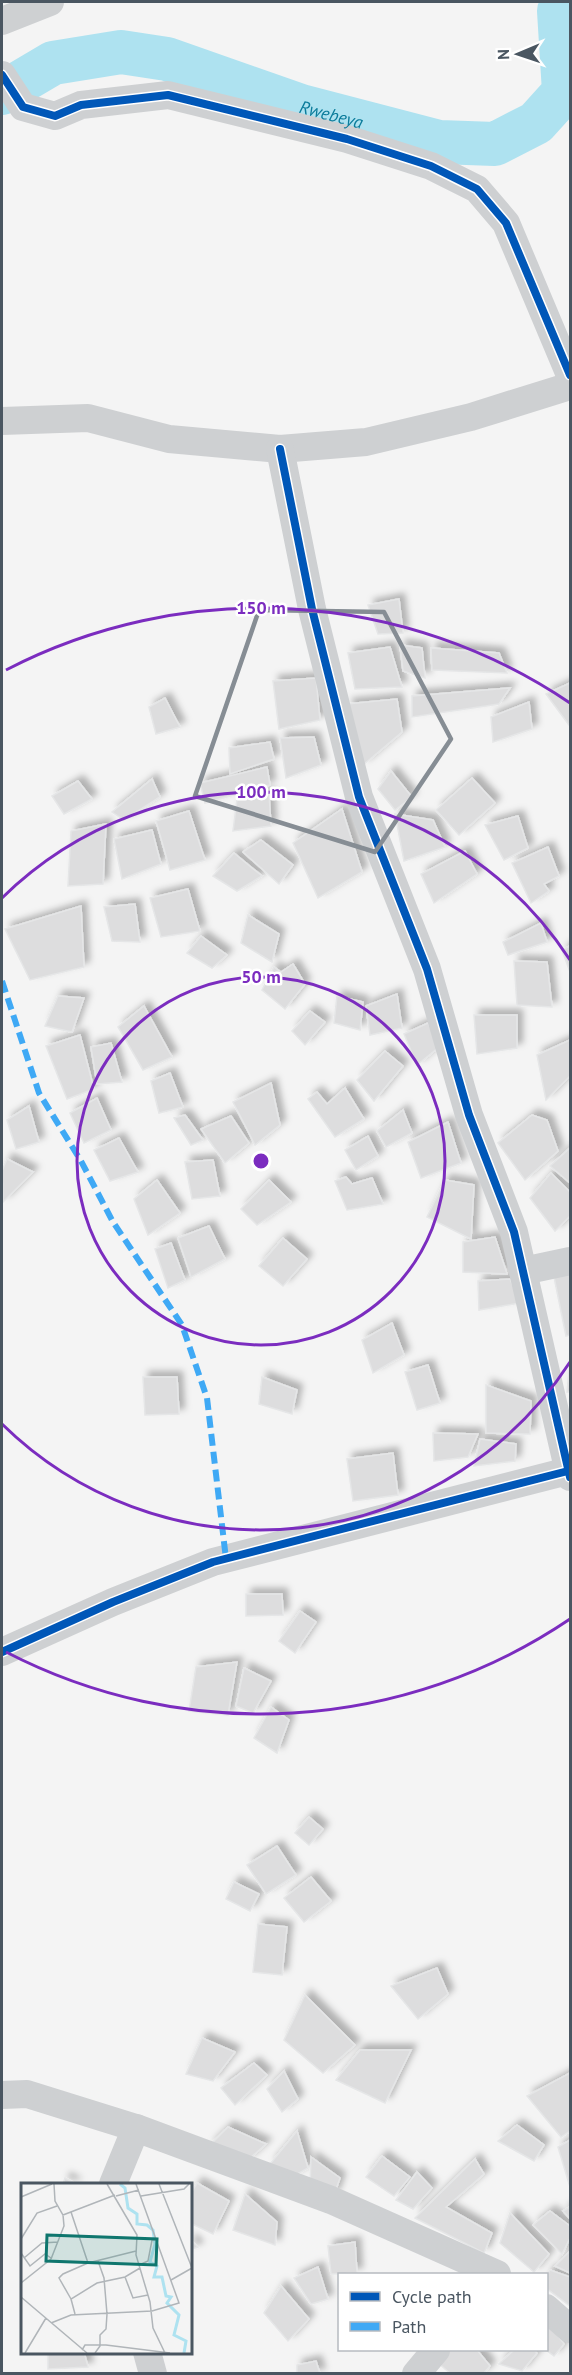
<svg xmlns="http://www.w3.org/2000/svg" width="572" height="2375" viewBox="0 0 572 2375" font-family="'PT Sans',sans-serif">
  <defs>
    <filter id="shadow"><feDropShadow dx="5.5" dy="-5.5" stdDeviation="3" flood-color="#0004"/></filter>
  </defs>
  <rect width="100%" height="100%" fill="#f4f4f4"/>
  <g fill="none" stroke-linecap="round" stroke-linejoin="round">
    <path stroke="#aee2f0" stroke-width="44" id="s1" d="M2,93L53,63L121,52L167,59L301,106L439,142L495,144L536,123L564,92L559,11L568,2"/>
  </g>
  <g fill="#ddddde" stroke="#e5e6e7" stroke-width="1.5" filter="url(#shadow)">
    <path d="M399,599L403,633L378,634L368,605Z"/>
    <path d="M400,645L422,648L425,678L403,671Z"/>
    <path d="M390,647L402,687L355,689L348,653Z"/>
    <path d="M431,648L499,653L507,673L432,670Z"/>
    <path d="M316,678L320,720L279,729L273,681Z"/>
    <path d="M570,683V725H569L546,694Z"/>
    <path d="M510,688L499,704L412,717V696Z"/>
    <path d="M165,698L180,727L156,734L149,707Z"/>
    <path d="M397,699L402,732L363,765L347,704Z"/>
    <path d="M529,702L532,729L493,742L491,717Z"/>
    <path d="M314,737L321,765L286,778L280,738Z"/>
    <path d="M270,742L274,759L230,774L229,748Z"/>
    <path d="M267,767L270,785L205,803L200,783Z"/>
    <path d="M391,771L412,797L395,810L378,789Z"/>
    <path d="M472,778L495,803L459,835L436,810Z"/>
    <path d="M152,779L160,797L124,820L112,812Z"/>
    <path d="M78,781L92,799L64,814L52,796Z"/>
    <path d="M269,793L271,826L233,831L237,799Z"/>
    <path d="M342,809L362,872L318,898L293,843Z"/>
    <path d="M189,811L205,860L170,870L156,821Z"/>
    <path d="M395,814L433,820L445,847L404,861Z"/>
    <path d="M518,816L528,848L504,860L485,825Z"/>
    <path d="M106,824L103,884L68,886L71,831Z"/>
    <path d="M152,830L161,864L122,879L114,839Z"/>
    <path d="M261,840L293,865L279,884L243,852Z"/>
    <path d="M548,847L559,876L544,884L549,891L531,903L512,863Z"/>
    <path d="M465,851L477,874L434,903L421,874Z"/>
    <path d="M234,853L262,876L237,891L213,876Z"/>
    <path d="M188,889L200,931L161,937L150,898Z"/>
    <path d="M135,904L140,942L112,941L104,907Z"/>
    <path d="M81,906L84,967L30,980L5,929Z"/>
    <path d="M248,915L279,934L272,962L241,943Z"/>
    <path d="M541,923L547,942L508,955L503,942Z"/>
    <path d="M201,936L227,955L212,968L187,953Z"/>
    <path d="M570,946V972L562,950Z"/>
    <path d="M514,961L547,962L552,1007L517,1005Z"/>
    <path d="M293,964L305,984L285,1009L262,990L274,967L281,972Z"/>
    <path d="M397,994L402,1028L370,1035L366,1006Z"/>
    <path d="M58,996L84,998L72,1032L45,1026Z"/>
    <path d="M337,996L363,1002L360,1030L334,1023Z"/>
    <path d="M144,1006L172,1057L143,1070L118,1027Z"/>
    <path d="M310,1011L325,1022L305,1045L292,1031Z"/>
    <path d="M474,1015H517V1048L477,1054Z"/>
    <path d="M428,1023L439,1047L417,1065L404,1034Z"/>
    <path d="M80,1035L94,1089L67,1099L46,1046Z"/>
    <path d="M570,1040V1076L546,1100L537,1055Z"/>
    <path d="M111,1043L122,1082L97,1084L91,1047Z"/>
    <path d="M385,1051L403,1066L374,1101L357,1080Z"/>
    <path d="M170,1073L183,1107L159,1113L151,1081Z"/>
    <path d="M271,1083L280,1125L255,1145L233,1102Z"/>
    <path d="M345,1088L364,1119L335,1137L308,1099L317,1092L327,1104Z"/>
    <path d="M97,1098L111,1130L84,1143L70,1113Z"/>
    <path d="M29,1106L39,1142L16,1149L7,1120Z"/>
    <path d="M403,1110L412,1133L386,1147L377,1131Z"/>
    <path d="M185,1115L203,1140L191,1145L174,1118Z"/>
    <path d="M532,1115L547,1120L558,1151L525,1180L498,1143Z"/>
    <path d="M231,1116L249,1143L225,1163L201,1129Z"/>
    <path d="M448,1122L461,1163L421,1178L408,1142Z"/>
    <path d="M368,1136L378,1156L356,1170L345,1150Z"/>
    <path d="M119,1138L138,1172L110,1181L94,1150Z"/>
    <path d="M570,1148V1183L550,1166Z"/>
    <path d="M7,1159L33,1172L3,1202L2,1171Z"/>
    <path d="M213,1160L220,1196L192,1199L185,1162Z"/>
    <path d="M551,1173L570,1192V1216L555,1231L530,1198Z"/>
    <path d="M346,1177L352,1184L372,1178L383,1204L347,1210L335,1181Z"/>
    <path d="M157,1180L180,1213L148,1235L134,1199Z"/>
    <path d="M269,1180L291,1202L257,1225L241,1209Z"/>
    <path d="M445,1180L474,1185L471,1239L427,1217Z"/>
    <path d="M209,1226L225,1259L191,1277L178,1238Z"/>
    <path d="M495,1237L507,1274L463,1272V1242Z"/>
    <path d="M283,1238L307,1259L283,1286L259,1266Z"/>
    <path d="M171,1243L185,1280L168,1288L155,1249Z"/>
    <path d="M570,1274V1335L566,1336L554,1277Z"/>
    <path d="M510,1279L520,1303L479,1310L478,1281Z"/>
    <path d="M392,1323L404,1355L373,1373L362,1340Z"/>
    <path d="M570,1361V1392H567Z"/>
    <path d="M428,1365L440,1403L417,1410L405,1372Z"/>
    <path d="M143,1377H177L179,1414L145,1415Z"/>
    <path d="M262,1377L297,1390L292,1414L259,1404Z"/>
    <path d="M486,1385L531,1401L530,1434L486,1433Z"/>
    <path d="M433,1433L478,1434L468,1457L434,1461Z"/>
    <path d="M480,1439L516,1444L515,1461L474,1466Z"/>
    <path d="M393,1453L398,1495L353,1501L347,1459Z"/>
    <path d="M246,1594H282L283,1615L246,1616Z"/>
    <path d="M300,1611L316,1622L295,1653L279,1641Z"/>
    <path d="M237,1662L228,1715L189,1711L196,1667Z"/>
    <path d="M244,1668L271,1681L253,1713L236,1706Z"/>
    <path d="M271,1707L289,1720L277,1753L254,1738Z"/>
    <path d="M309,1817L323,1829L309,1845L295,1833Z"/>
    <path d="M277,1846L296,1875L266,1894L247,1865Z"/>
    <path d="M311,1877L331,1901L304,1922L284,1898Z"/>
    <path d="M234,1882L259,1894L250,1911L226,1899Z"/>
    <path d="M258,1924L287,1927L282,1975L253,1972Z"/>
    <path d="M437,1968L448,1994L418,2019L391,1986Z"/>
    <path d="M305,1995L355,2045L323,2073L284,2040Z"/>
    <path d="M202,2038L235,2052L213,2081L186,2074Z"/>
    <path d="M360,2050H411L385,2103L336,2080Z"/>
    <path d="M254,2063L267,2075L235,2105L221,2088Z"/>
    <path d="M284,2071L298,2099L282,2112L267,2089Z"/>
    <path d="M570,2073V2131L561,2137L527,2096Z"/>
    <path d="M517,2125L544,2145L534,2161L498,2141Z"/>
    <path d="M228,2127L266,2144L248,2160L209,2146Z"/>
    <path d="M297,2131L308,2168L294,2176L270,2164Z"/>
    <path d="M570,2140V2187L558,2147Z"/>
    <path d="M382,2156L410,2177L394,2196L366,2177Z"/>
    <path d="M311,2157L340,2178L334,2195L310,2186Z"/>
    <path d="M475,2159L484,2174L446,2207L492,2233L484,2253L415,2218Z"/>
    <path d="M417,2172L432,2188L413,2209L396,2200Z"/>
    <path d="M65,2178L76,2184H63Z"/>
    <path d="M197,2183L229,2201L213,2234L190,2223V2195Z"/>
    <path d="M245,2194L277,2222L275,2245L233,2230Z"/>
    <path d="M570,2207V2219L563,2211Z"/>
    <path d="M550,2211L570,2226V2238L562,2254L533,2225Z"/>
    <path d="M510,2213L549,2254L534,2272L500,2243Z"/>
    <path d="M190,2239L198,2247L190,2250Z"/>
    <path d="M355,2242L357,2273L331,2274L328,2246Z"/>
    <path d="M570,2251V2273L555,2266Z"/>
    <path d="M318,2267L328,2299L311,2304L294,2278Z"/>
    <path d="M550,2270L570,2277V2306L546,2288V2277Z"/>
    <path d="M281,2286L309,2319L288,2341L264,2313Z"/>
    <path d="M546,2319L564,2344L554,2356L546,2350Z"/>
    <path d="M450,2350H477L490,2366L483,2374H451L438,2363Z"/>
    <path d="M514,2350H534L537,2353L522,2371L499,2364Z"/>
    <path d="M48,2352H84L88,2367L48,2369Z"/>
    <path d="M316,2361L320,2374H297V2365Z"/>
  </g>
  <g fill="none" stroke-linecap="round" stroke-linejoin="round">
    <g stroke="#ced0d2" stroke-width="28">
      <path d="M2,21L50,2"/>
      <path d="M2,75L23,107L55,116L81,105L168,95L347,139L431,166L477,189L506,223L570,375"/>
      <path d="M2,421L88,418L169,439L280,449L366,442L471,417L570,386"/>
      <path d="M280,449L312,609L359,797L427,969L469,1115L514,1232L570,1477"/>
      <path d="M523,1271L570,1261"/>
      <path d="M2,1652L113,1602L213,1562L568,1471"/>
      <path d="M2,2095L27,2094L136,2128L331,2200L497,2274"/>
      <path d="M113,2184L136,2128"/>
      <path d="M546,2308L570,2329"/>
      <path d="M147,2352L153,2374"/>
      <path d="M416,2374L436,2350"/>
    </g>
    <path stroke="#3fa9f5" stroke-width="6" stroke-dasharray="12 6" stroke-linecap="butt" d="M2,981L39,1093L81,1161L113,1222L182,1325L207,1398L226,1559"/>
    <g stroke="#fff" stroke-width="11">
      <g id="cycleway">
        <path d="M2,75L23,107L55,116L81,105L168,95L347,139L431,166L477,189L506,223L570,375"/>
        <path d="M280,449L312,609L359,797L427,969L469,1115L514,1232L570,1477"/>
        <path d="M2,1652L113,1602L213,1562L568,1471"/>
      </g>
    </g>
    <use href="#cycleway" stroke="#0057b8" stroke-width="8"/>
  </g>
  <path fill="none" stroke="#868d94" stroke-width="4.5" stroke-linejoin="round" d="M259,610L384,612L451,739L375,852L195,796Z"/>
  <g fill="none" stroke="#7b2cbf" stroke-width="3">
    <circle cx="261" cy="1161" r="184"/>
    <path d="M570 1362A369 369 0 0 1 2 1424M2 898A369 369 0 0 1 570 960"/>
    <path d="M570 1619A553 553 0 0 1 6 1652M6 670A553 553 0 0 1 570 703"/>
  </g>
  <g text-anchor="middle" dominant-baseline="central" stroke-width="5" stroke-linejoin="round" paint-order="stroke">
    <g font-size="18" font-style="italic" fill="#0c7c9b" stroke="#fff">
      <text stroke="none"><textPath href="#s1" startOffset="348">Rwebeya</textPath></text>
    </g>
  </g>
  <g transform="translate(21 2183)">
    <rect width="171" height="171" fill="#f4f4f4"/>
    <path fill="none" stroke="#aee2f0" stroke-width="3" d="M99,1L104,5L107,25L116,31V41L126,42L132,47L134,61L129,79L136,83L133,94H141L145,113L150,114L146,120L158,132L153,152L165,158L163,170"/>
    <path fill="none" stroke="#b0b5b9" stroke-width="1.5" d="M33,1L34,18L42,32L94,12M86,1L116,52L115,72L129,119L132,145L144,170M138,1L171,85M95,13L118,7M120,13L163,6L168,1M0,14L31,1M50,29L67,80M0,56L16,30L36,23M0,70L9,83L24,71L30,75M3,75L21,60L37,59M118,82L127,78L131,57H136M104,94L112,115L127,112M150,97L171,85M0,100L30,76L43,43L42,32M0,114L66,170M50,116L38,95L42,91L67,80L115,68M54,131L50,116L76,100L104,94L119,85M30,140L50,132L131,128L158,120L115,1M61,167L64,162H85L149,170M4,170L25,135M74,170L79,163V152L85,146L86,131L83,95L77,78"/>
    <path fill="#0f766e" fill-opacity="0.15" stroke="#0f766e" stroke-width="3" d="M26,52L136,56L135,82L25,78Z"/>
    <rect width="171" height="171" fill="none" stroke="#4a5661" stroke-width="3"/>
  </g>
  <circle cx="261" cy="1161" r="9" fill="#7b2cbf" stroke="#fff" stroke-width="3"/>
  <g font-size="18" text-anchor="middle" font-weight="bold" fill="#7b2cbf" stroke="#fff" stroke-width="5" stroke-linejoin="round" paint-order="stroke">
    <text x="261" y="614">150 m</text>
    <text x="261" y="798">100 m</text>
    <text x="261" y="983">50 m</text>
  </g>
  <rect width="572" height="2375" fill="none" stroke="#4a5661" stroke-width="6"/>
  <rect x="338" y="2273" width="210" height="78" fill="#ffffff" stroke="#b7bbc0" stroke-width="1.5"/>
  <rect x="350" y="2292" width="30" height="9" fill="#0057b8" stroke="#b7bbc0" stroke-width="1.5"/>
  <text x="392" y="2303" font-size="18" fill="#4a5661">Cycle path</text>
  <rect x="350" y="2322" width="30" height="9" fill="#3fa9f5" stroke="#b7bbc0" stroke-width="1.5"/>
  <text x="392" y="2333" font-size="18" fill="#4a5661">Path</text>
  <g transform="translate(518 54) rotate(268)" stroke="#ffffff" stroke-width="4.5" paint-order="stroke">
  <path d="M0-4.5L10 22L0 15L-10 22Z" fill="#4a5661"/>
  <text y="-9" font-size="16" font-weight="bold" text-anchor="middle" fill="#4a5661">N</text>
  </g>
</svg>
